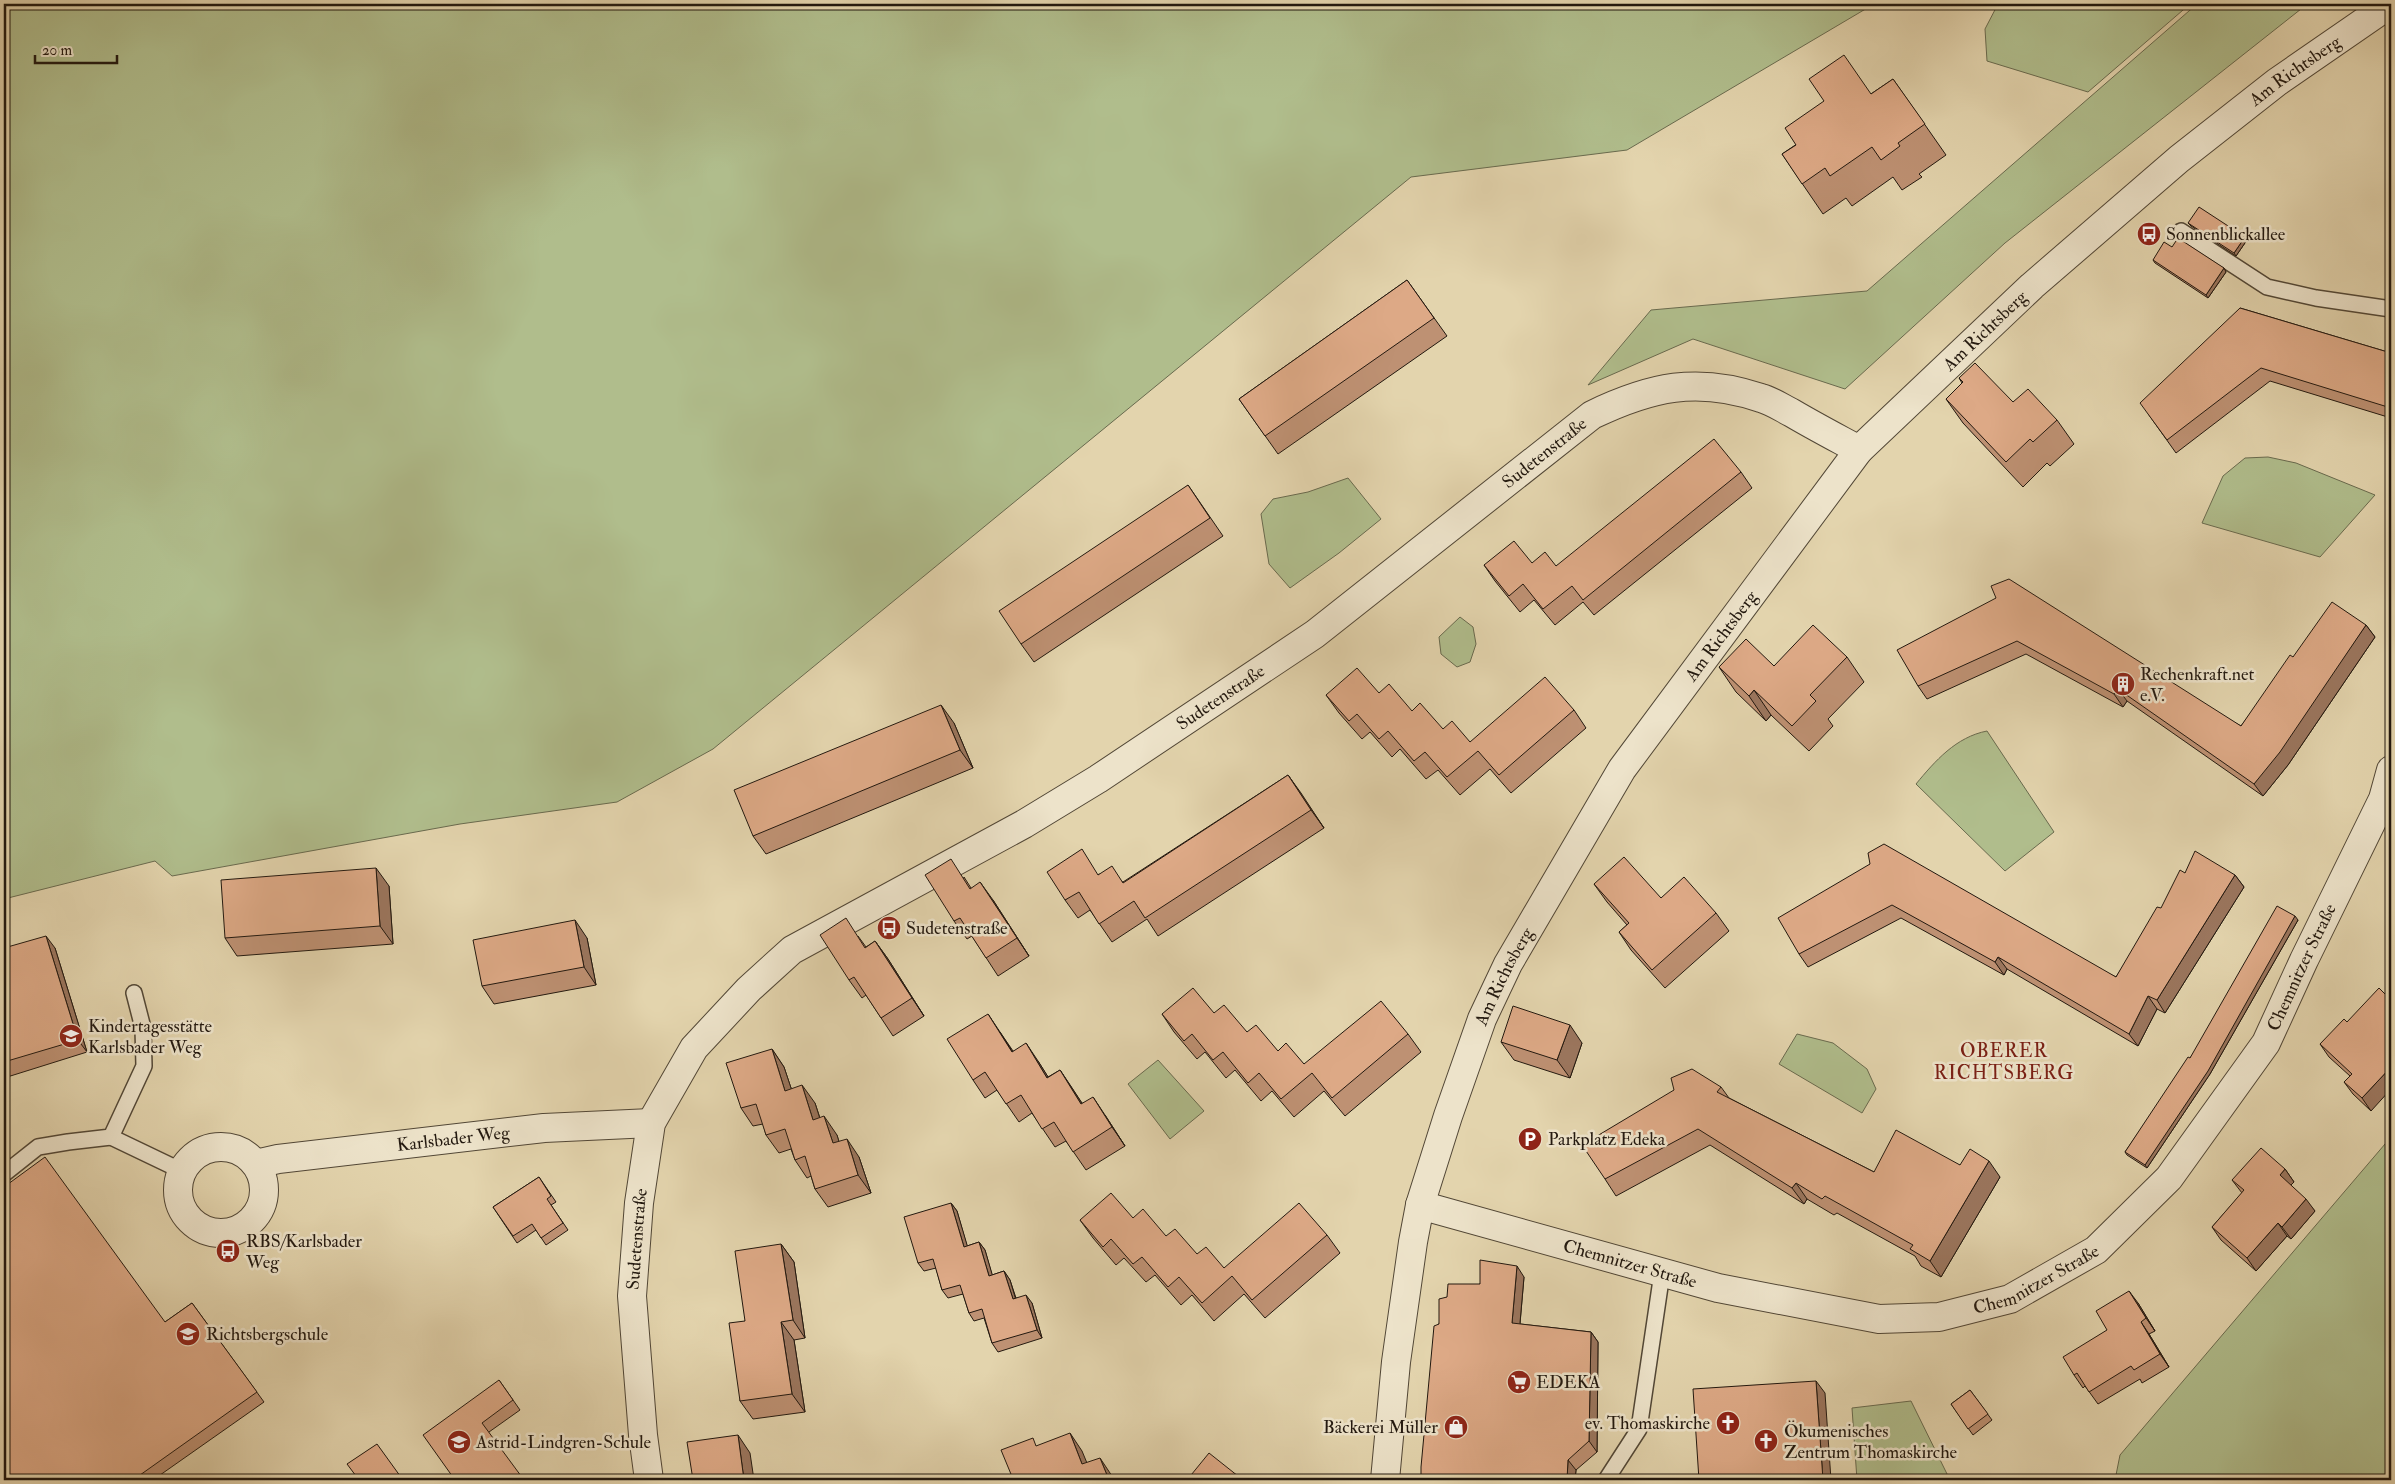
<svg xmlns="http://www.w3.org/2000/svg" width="2395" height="1484" viewBox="0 0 2395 1484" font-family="'IM FELL Double Pica',serif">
  <rect width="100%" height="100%" fill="#e3d4ad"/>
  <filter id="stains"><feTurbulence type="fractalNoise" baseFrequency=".004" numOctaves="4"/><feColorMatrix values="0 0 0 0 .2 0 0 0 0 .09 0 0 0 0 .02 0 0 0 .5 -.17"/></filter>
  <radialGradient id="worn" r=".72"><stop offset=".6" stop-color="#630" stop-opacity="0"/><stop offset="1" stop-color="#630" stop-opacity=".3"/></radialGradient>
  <g fill="#b0bd8c" stroke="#696a4e">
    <path d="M4,4H1874L1627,150L1411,177L713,749L617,802L460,824L172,876L155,861L4,899Z"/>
    <path d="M1998,4H2190L2088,92L1987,61L1985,29Z"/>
    <path d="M2197,4H2301V9L2005,243L1845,389L1693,339L1588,385L1651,310L1867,291Z"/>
    <path d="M2268,457L2296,463L2375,495L2320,557L2202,523L2223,476L2245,458Z"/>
    <path d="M1348,478L1381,519L1339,553L1290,588L1269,564L1261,514L1273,499L1308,492Z"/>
    <path d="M1460,617L1473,627L1476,644L1470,662L1457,667L1441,654L1439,637Z"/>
    <path d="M1987,731L2054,832L2005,871L1916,784C1935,761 1956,737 1987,731Z"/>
    <path d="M1797,1034L1833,1043L1867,1069L1876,1089L1862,1113L1779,1064Z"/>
    <path d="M1158,1060L1204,1111L1170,1139L1128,1084Z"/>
    <path d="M2391,1137V1480H2115L2120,1455Z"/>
    <path d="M1911,1401L1950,1480H1857L1852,1408Z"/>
  </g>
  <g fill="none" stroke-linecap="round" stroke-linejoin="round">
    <g stroke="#524736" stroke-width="18">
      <g id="lane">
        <path d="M2181,231L2267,287L2316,298L2391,309"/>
        <path d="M111,1137L182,1171"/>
        <path d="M4,1174L38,1147L68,1142L111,1137L144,1066L143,1028L134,993"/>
        <path d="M1606,1480L1639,1429L1662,1273"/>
      </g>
    </g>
    <g stroke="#524736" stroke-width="30">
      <g id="street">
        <circle cx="221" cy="1190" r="43"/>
        <path id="s1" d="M256,1164L278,1159L544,1128L651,1123"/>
        <path id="s2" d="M1420,1205L1718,1288L1879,1319L1939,1317L2010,1299L2096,1250L2169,1178L2266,1043L2304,960L2383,799L2391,770"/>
        <path id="s3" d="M649,1480L643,1435L632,1296L639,1203L651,1123L694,1048L749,989L792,950L1024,824L1098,779L1315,634L1592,415C1650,387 1697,376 1761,398C1772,401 1782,408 1792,413C1814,426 1837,438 1859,450"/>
        <path id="s4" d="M1385,1480L1396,1362L1413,1242L1420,1205L1448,1116L1482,1019L1508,964L1622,769L1859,450L2032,286L2179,159L2277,82L2390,4"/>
      </g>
    </g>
    <use href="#lane" stroke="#ede3ca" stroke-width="15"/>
    <use href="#street" stroke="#ede3ca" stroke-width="28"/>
  </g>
  <g fill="#be9173" stroke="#22180f">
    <path d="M1893,79L1946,155L1919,174L1922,177L1902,190L1893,177L1852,206L1846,198L1823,214L1782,154Z"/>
    <path d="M2188,223L2245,237L2247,240L2236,256L2191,226Z"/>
    <path d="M2172,247L2224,268L2226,272L2208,298L2155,263L2153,260Z"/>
    <path d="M1407,280L1447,336L1278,454L1239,399Z"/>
    <path d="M2240,308L2391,353V418L2270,381L2176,453L2149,415Z"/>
    <path d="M1959,378L2013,402L2057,420L2074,444L2050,466L2047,463L2023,487L1963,423L1946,399L1962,383Z"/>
    <path d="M1741,472L1752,488L1594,615L1583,602L1555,625L1534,600L1520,612L1495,581L1484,565L1532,563L1556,566Z"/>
    <path d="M1188,485L1223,536L1034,662L1021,644Z"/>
    <path d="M1996,598L2241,726L2293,657L2366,625L2375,637L2288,765L2263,796L2127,701L2123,707L2026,654L1927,699L1918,686Z"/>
    <path d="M1847,657L1864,682L1828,719L1833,726L1809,751L1771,715L1766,721L1736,692L1719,667L1774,666Z"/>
    <path d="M1379,693L1412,711L1443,729L1470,742L1574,710L1586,728L1511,793L1490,769L1460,795L1438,770L1426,779L1400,749L1392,757L1370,732L1362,739L1339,713L1326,695Z"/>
    <path d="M954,723L973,768L766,854L753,836Z"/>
    <path d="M1288,775L1324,828L1158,936L1147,919L1112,942L1090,910L1078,918L1065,900L1099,874L1123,882Z"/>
    <path d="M1870,864L2116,977L2185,873L2235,875L2244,887L2165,1013L2157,1009L2138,1046L2007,969L2004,975L1901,918L1808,967L1799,954Z"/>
    <path d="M964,877L971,888L993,900L1029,956L998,976L972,936L967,939L954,921Z"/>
    <path d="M1594,884L1661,898L1716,913L1729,931L1665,988L1631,950L1619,932L1627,925L1607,902Z"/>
    <path d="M389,886L393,944L237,956L225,938Z"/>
    <path d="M2298,920L2210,1074L2147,1168L2127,1155L2125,1152L2190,1058Z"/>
    <path d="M858,936L866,947L875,941L888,959L924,1016L893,1036L866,995L862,998L849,980Z"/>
    <path d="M587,938L596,985L494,1004L482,986Z"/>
    <path d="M4,948H55L87,1052L4,1078Z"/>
    <path d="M1214,1013L1247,1032L1278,1051L1304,1064L1408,1034L1421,1052L1345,1116L1324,1091L1294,1117L1272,1091L1261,1101L1235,1070L1226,1078L1205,1052L1197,1059L1174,1032L1162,1014Z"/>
    <path d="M2347,1022L2371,1111L2353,1094L2344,1082L2350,1076L2329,1057L2320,1044Z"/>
    <path d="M1000,1032L1013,1051L1038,1061L1048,1077L1060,1070L1082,1103L1105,1115L1125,1146L1086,1170L1066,1141L1055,1147L1032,1113L1019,1122L997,1090L985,1098L973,1080Z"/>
    <path d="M1501,1042L1582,1043L1570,1078L1514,1060Z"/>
    <path d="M772,1049L784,1067L791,1088L815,1103L820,1118L837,1135L839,1142L859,1157L871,1193L828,1207L815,1189L811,1176L807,1178L795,1160L791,1149L779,1153L766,1135L763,1124L753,1126L741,1108Z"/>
    <path d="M1721,1087L1729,1098L1874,1172L1960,1165L2000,1177L1941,1277L1921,1266L1915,1256L1837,1213L1834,1215L1807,1199L1804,1204L1710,1145L1616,1196L1605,1179L1674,1090Z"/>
    <path d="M2285,1169L2294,1182L2291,1185L2315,1211L2291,1239L2287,1236L2256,1271L2221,1240L2212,1227L2242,1193L2232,1180Z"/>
    <path d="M539,1177L556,1202L551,1205L568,1230L546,1245L536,1230L517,1243L493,1207Z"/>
    <path d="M951,1203L957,1211L967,1246L979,1242L985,1250L992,1275L1004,1271L1010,1280L1016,1298L1032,1303L1042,1338L998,1352L992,1343L984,1318L974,1321L969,1313L963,1294L948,1298L942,1290L936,1268L924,1271L918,1263Z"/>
    <path d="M1133,1218L1166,1236L1197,1254L1224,1268L1327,1235L1340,1253L1265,1318L1244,1294L1214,1321L1192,1295L1181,1305L1155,1275L1146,1282L1124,1258L1116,1265L1093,1238L1080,1220Z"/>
    <path d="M781,1244L794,1262L805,1338L794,1340L805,1412L753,1419L740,1401L745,1321Z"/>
    <path d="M1524,1277L1520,1324L1591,1332L1598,1342L1597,1452L1576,1470L1575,1480H1421L1439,1324L1447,1297L1480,1284Z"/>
    <path d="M192,1303L264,1402L153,1480H4L165,1322Z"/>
    <path d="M2138,1303L2155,1331L2149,1334L2169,1367L2142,1383L2140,1379L2098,1404L2085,1386L2083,1388L2074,1375Z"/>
    <path d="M499,1380L520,1410L489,1432L455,1480Z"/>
    <path d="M1970,1390L1992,1420L1973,1435L1951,1404Z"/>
  </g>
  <g fill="#9b765e" stroke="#22180f">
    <path d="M2245,237L2247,240L2236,256L2234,253Z"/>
    <path d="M2224,268L2226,272L2208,298L2206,295Z"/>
    <path d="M2366,625L2375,637L2288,765L2263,796L2254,784Z"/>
    <path d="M2118,689L2127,701L2123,707L2114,694Z"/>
    <path d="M1754,690L1771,715L1766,721L1749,696Z"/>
    <path d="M941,705L954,723L973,768L960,750Z"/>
    <path d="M1288,775L1301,793L1324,828L1311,810Z"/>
    <path d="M376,868L389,886L393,944L380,926Z"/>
    <path d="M2235,875L2244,887L2165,1013L2157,1000Z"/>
    <path d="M980,882L993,900L1029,956L1017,938Z"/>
    <path d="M2295,916L2298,920L2210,1074L2147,1168L2145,1165Z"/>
    <path d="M575,920L587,938L596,985L584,967Z"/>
    <path d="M46,936L55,948L87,1052L78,1040Z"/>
    <path d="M875,941L888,959L924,1016L912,998Z"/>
    <path d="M1998,957L2007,969L2004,975L1995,962Z"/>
    <path d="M2148,996L2157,1009L2138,1046L2129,1034Z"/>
    <path d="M988,1014L1000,1032L1024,1070L1012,1052Z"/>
    <path d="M1570,1025L1582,1043L1570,1078L1557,1060Z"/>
    <path d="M1026,1043L1038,1061L1060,1096L1047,1078Z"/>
    <path d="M772,1049L784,1067L798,1109L785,1091Z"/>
    <path d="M2391,1067V1089L2371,1111L2362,1098Z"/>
    <path d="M1060,1070L1072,1088L1094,1122L1081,1104Z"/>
    <path d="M802,1085L815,1103L826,1138L813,1120Z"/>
    <path d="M1093,1097L1105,1115L1125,1146L1112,1127Z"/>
    <path d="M824,1116L837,1135L845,1162L833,1143Z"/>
    <path d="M847,1139L859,1157L871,1193L858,1175Z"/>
    <path d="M1989,1161L2000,1177L1941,1277L1930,1261Z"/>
    <path d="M2285,1169L2294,1182L2288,1188L2280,1175Z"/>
    <path d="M1796,1183L1807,1199L1804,1204L1792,1188Z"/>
    <path d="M2306,1199L2315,1211L2291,1239L2282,1227Z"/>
    <path d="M951,1203L957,1211L970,1255L964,1247Z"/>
    <path d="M2278,1223L2287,1236L2256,1271L2247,1258Z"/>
    <path d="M979,1242L985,1250L995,1284L989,1276Z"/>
    <path d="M781,1244L794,1262L805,1338L793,1320Z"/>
    <path d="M1517,1266L1524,1277L1519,1334L1512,1323Z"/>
    <path d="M1004,1271L1010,1280L1018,1307L1013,1299Z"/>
    <path d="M2129,1291L2138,1303L2155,1331L2146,1318Z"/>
    <path d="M1026,1295L1032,1303L1042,1338L1037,1330Z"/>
    <path d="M781,1322L794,1340L805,1412L792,1394Z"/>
    <path d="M2141,1322L2149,1334L2169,1367L2160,1354Z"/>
    <path d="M1591,1332L1598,1342L1597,1452L1589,1441Z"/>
    <path d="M1816,1381L1825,1393L1831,1480H1823Z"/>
    <path d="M1070,1433L1082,1451L1094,1480L1082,1464Z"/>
    <path d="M738,1435L750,1453L754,1480H744Z"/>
    <path d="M1100,1458L1112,1476L1114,1480H1109Z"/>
    <path d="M1568,1460L1576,1470L1575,1480H1567Z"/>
  </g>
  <g fill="#dda986" stroke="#22180f">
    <path d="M1844,55L1871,94L1893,79L1925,124L1898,143L1900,146L1881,160L1872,147L1830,176L1825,168L1802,184L1782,154L1796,145L1785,128L1824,101L1809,79Z"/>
    <path d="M2199,207L2245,237L2234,253L2188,223Z"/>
    <path d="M2178,238L2224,268L2206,295L2153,260L2164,242L2172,247Z"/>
    <path d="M1407,280L1434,318L1265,436L1239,399Z"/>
    <path d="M2240,308L2391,353V408L2261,368L2167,440L2140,403Z"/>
    <path d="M1975,363L2013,402L2028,389L2057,420L2033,442L2030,439L2006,462L1946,399L1963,382L1959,378Z"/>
    <path d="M1714,439L1741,472L1583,600L1572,586L1543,609L1523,584L1509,596L1484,565L1514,541L1532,563L1545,552L1556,566Z"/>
    <path d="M1188,485L1210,518L1021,644L999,611Z"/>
    <path d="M2009,579L2241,726L2290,655L2293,657L2332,602L2366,625L2280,752L2254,784L2118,689L2114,694L2017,641L1918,686L1897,650L1996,598L1991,586Z"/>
    <path d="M1813,625L1847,657L1810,695L1816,701L1792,726L1754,690L1749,696L1719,667L1746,639L1774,666Z"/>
    <path d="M1357,668L1379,693L1389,684L1412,711L1420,703L1443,729L1452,721L1470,742L1545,677L1574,710L1499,775L1478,751L1447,777L1425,752L1414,761L1388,731L1379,739L1357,714L1349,721L1326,695Z"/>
    <path d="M941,705L960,750L753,836L734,790Z"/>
    <path d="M1288,775L1311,810L1145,918L1134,901L1099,924L1079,892L1065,900L1047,872L1082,849L1098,875L1112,866L1123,883Z"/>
    <path d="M1884,844L2116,977L2157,907L2161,908L2180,870L2185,873L2195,851L2235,875L2157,1000L2148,996L2129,1034L1998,957L1995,962L1892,905L1799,954L1778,918L1870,864L1868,853Z"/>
    <path d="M1624,857L1661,898L1684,877L1716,913L1652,970L1619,932L1629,923L1594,884Z"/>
    <path d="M951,859L970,889L980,882L1017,938L986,958L960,918L954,921L925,875Z"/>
    <path d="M376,868L380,926L225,938L221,880Z"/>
    <path d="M2277,906L2295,916L2208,1071L2145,1165L2125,1152L2188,1057L2190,1058Z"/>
    <path d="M846,918L865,948L875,941L912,998L881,1018L854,977L849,980L820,935Z"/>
    <path d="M575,920L584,967L482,986L473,940Z"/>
    <path d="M46,936L78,1040L4,1062V948Z"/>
    <path d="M1193,988L1214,1013L1224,1005L1247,1032L1256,1025L1278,1051L1286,1043L1304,1064L1381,1001L1408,1034L1332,1098L1312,1073L1281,1099L1259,1073L1248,1083L1223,1052L1213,1060L1192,1034L1184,1041L1162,1014Z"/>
    <path d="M2379,988L2391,1000V1067L2362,1098L2344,1082L2352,1074L2320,1044L2344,1019L2347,1022Z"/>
    <path d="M1513,1006L1570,1025L1557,1060L1501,1042Z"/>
    <path d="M988,1014L1012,1052L1026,1043L1047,1078L1060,1070L1081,1104L1093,1097L1112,1127L1073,1152L1054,1122L1042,1129L1021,1095L1006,1104L985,1072L973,1080L947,1039Z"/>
    <path d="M772,1049L785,1091L802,1085L813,1120L824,1116L833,1143L847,1139L858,1175L815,1189L805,1156L795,1160L785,1129L766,1135L756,1104L741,1108L726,1063Z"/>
    <path d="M1692,1069L1721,1087L1717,1092L1874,1172L1896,1130L1960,1165L1970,1149L1989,1161L1930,1261L1910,1249L1913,1245L1825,1196L1822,1199L1796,1183L1792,1188L1698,1129L1605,1179L1582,1145L1674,1090L1671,1078Z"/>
    <path d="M2261,1148L2285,1169L2280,1175L2306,1199L2282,1227L2278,1223L2247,1258L2212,1227L2244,1190L2232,1180Z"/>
    <path d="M45,1157L165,1322L192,1303L257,1392L133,1480H4V1187Z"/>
    <path d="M539,1177L551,1196L547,1199L563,1223L541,1238L532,1224L513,1236L493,1207Z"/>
    <path d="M1111,1193L1133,1218L1143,1209L1166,1236L1175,1229L1197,1254L1206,1247L1224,1268L1299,1203L1327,1235L1252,1300L1232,1276L1202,1303L1179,1277L1168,1287L1142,1257L1133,1264L1111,1239L1103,1247L1080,1220Z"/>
    <path d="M951,1203L964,1247L979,1242L989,1276L1004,1271L1013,1299L1026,1295L1037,1330L992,1343L982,1309L969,1313L960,1285L942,1290L933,1259L918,1263L904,1217Z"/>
    <path d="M781,1244L793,1320L781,1322L792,1394L740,1401L729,1323L745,1321L735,1251Z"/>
    <path d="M1480,1260L1517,1266L1512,1323L1591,1332L1589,1441L1568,1460L1567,1480H1421V1467L1434,1326L1439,1324V1299L1447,1297L1448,1284H1480Z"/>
    <path d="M2129,1291L2146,1318L2141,1322L2160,1354L2134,1370L2131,1366L2089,1392L2077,1373L2074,1375L2063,1357L2107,1330L2096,1311Z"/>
    <path d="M499,1380L513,1400L482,1423L524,1480H455L423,1435Z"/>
    <path d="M1816,1381L1823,1480H1699L1693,1389Z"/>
    <path d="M1970,1390L1988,1414L1968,1429L1951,1404Z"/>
    <path d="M1070,1433L1082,1464L1100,1458L1109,1480H1011L1013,1479L1001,1450L1033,1438L1036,1446Z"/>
    <path d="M738,1435L744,1480H693L687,1442Z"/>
    <path d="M377,1444L403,1480H359L347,1464Z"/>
    <path d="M1209,1453L1243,1480H1187Z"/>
  </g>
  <defs>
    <g id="bus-disc" transform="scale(1.25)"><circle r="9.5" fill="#8f2418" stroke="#ede3ca"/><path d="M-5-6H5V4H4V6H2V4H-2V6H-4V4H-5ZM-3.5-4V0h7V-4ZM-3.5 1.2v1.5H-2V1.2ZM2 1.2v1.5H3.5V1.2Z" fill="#fff"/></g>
    <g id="building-disc" transform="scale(1.25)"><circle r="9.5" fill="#8f2418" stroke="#ede3ca"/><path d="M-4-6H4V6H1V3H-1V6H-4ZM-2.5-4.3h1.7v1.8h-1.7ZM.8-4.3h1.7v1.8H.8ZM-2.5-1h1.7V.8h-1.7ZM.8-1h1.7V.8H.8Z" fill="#fff"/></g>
    <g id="school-disc" transform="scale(1.25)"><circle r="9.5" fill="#8f2418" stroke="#ede3ca"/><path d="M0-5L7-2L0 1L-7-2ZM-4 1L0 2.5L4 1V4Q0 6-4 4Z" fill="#fff"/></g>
    <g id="parking-disc" transform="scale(1.25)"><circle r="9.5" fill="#8f2418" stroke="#ede3ca"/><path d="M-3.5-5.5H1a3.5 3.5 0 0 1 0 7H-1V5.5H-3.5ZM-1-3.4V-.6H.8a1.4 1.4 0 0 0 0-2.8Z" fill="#fff"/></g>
    <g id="supermarket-disc" transform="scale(1.25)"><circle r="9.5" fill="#8f2418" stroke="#ede3ca"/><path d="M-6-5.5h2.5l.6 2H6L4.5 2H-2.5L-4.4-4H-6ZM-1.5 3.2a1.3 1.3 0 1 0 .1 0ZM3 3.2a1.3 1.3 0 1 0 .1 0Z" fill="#fff"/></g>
    <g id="church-disc" transform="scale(1.25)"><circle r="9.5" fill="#8f2418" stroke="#ede3ca"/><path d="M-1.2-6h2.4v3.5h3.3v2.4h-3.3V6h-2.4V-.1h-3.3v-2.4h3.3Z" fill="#fff"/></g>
    <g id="shop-disc" transform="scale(1.25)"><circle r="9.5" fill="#8f2418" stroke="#ede3ca"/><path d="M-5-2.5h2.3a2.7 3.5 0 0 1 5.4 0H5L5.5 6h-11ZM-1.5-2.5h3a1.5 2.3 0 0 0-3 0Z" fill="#fff"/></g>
  </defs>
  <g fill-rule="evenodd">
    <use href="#bus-disc" x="2149" y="234"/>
    <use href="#building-disc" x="2123" y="684"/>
    <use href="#bus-disc" x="889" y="928"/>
    <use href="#school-disc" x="71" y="1036"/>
    <use href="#parking-disc" x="1530" y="1139"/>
    <use href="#bus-disc" x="228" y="1251"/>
    <use href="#school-disc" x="188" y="1334"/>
    <use href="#supermarket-disc" x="1519" y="1382"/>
    <use href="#church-disc" x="1728" y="1423"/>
    <use href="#shop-disc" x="1456" y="1427"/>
    <use href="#church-disc" x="1766" y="1441"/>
    <use href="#school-disc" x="459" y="1442"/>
  </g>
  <g text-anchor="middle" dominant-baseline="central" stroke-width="5" stroke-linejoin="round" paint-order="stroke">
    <g font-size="18" fill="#22180f" stroke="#ede3ca">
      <text stroke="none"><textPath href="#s4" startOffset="1736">Am Richtsberg</textPath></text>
      <text stroke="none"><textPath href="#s4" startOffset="1331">Am Richtsberg</textPath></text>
      <text stroke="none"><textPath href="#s3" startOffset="1488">Sudetenstraße</textPath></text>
      <text stroke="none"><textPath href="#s4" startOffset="926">Am Richtsberg</textPath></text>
      <text stroke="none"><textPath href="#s3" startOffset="1082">Sudetenstraße</textPath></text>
      <text stroke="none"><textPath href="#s2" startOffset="1058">Chemnitzer Straße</textPath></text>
      <text stroke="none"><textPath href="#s4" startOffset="521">Am Richtsberg</textPath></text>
      <text stroke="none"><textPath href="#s1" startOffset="199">Karlsbader Weg</textPath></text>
      <text stroke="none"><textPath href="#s3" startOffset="242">Sudetenstraße</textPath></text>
      <text stroke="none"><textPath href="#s2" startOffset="218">Chemnitzer Straße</textPath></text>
      <text stroke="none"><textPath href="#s2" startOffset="638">Chemnitzer Straße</textPath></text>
    </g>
    <g font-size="18" fill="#22180f" stroke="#ede3ca" text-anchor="start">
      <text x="2166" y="234">Sonnenblickallee</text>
      <text x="2140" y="674">Rechenkraft.net<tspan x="2140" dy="21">e.V.</tspan></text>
      <text x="906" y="928">Sudetenstraße</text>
      <text x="88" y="1026">Kindertagesstätte<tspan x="88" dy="21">Karlsbader Weg</tspan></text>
      <text x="1548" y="1139">Parkplatz Edeka</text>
      <text x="246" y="1241">RBS/Karlsbader<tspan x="246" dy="21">Weg</tspan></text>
      <text x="206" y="1334">Richtsbergschule</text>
      <text x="1536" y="1382">EDEKA</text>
      <text x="1710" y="1423" text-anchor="end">ev. Thomaskirche</text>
      <text x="1438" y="1427" text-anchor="end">Bäckerei Müller</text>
      <text x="1784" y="1431">Ökumenisches<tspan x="1784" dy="21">Zentrum Thomaskirche</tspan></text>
      <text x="476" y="1442">Astrid-Lindgren-Schule</text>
    </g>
    <g font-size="19" letter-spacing="1" fill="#7a1f14" stroke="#ede3ca">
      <text x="2004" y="1051">OBERER<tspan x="2004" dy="22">RICHTSBERG</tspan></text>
    </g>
  </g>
  <rect width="2395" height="1484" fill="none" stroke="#e3d4ad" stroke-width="20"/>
  <rect x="5" y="5" width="2385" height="1474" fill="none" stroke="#22180f" stroke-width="2.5"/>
  <rect x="10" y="10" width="2375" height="1464" fill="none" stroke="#22180f"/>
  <path d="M35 55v8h82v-8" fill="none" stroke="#22180f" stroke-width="2.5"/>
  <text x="42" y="55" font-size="15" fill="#22180f" stroke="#ede3ca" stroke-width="4" paint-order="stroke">20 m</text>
  <rect width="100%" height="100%" filter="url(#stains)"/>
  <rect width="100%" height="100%" fill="url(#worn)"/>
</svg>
